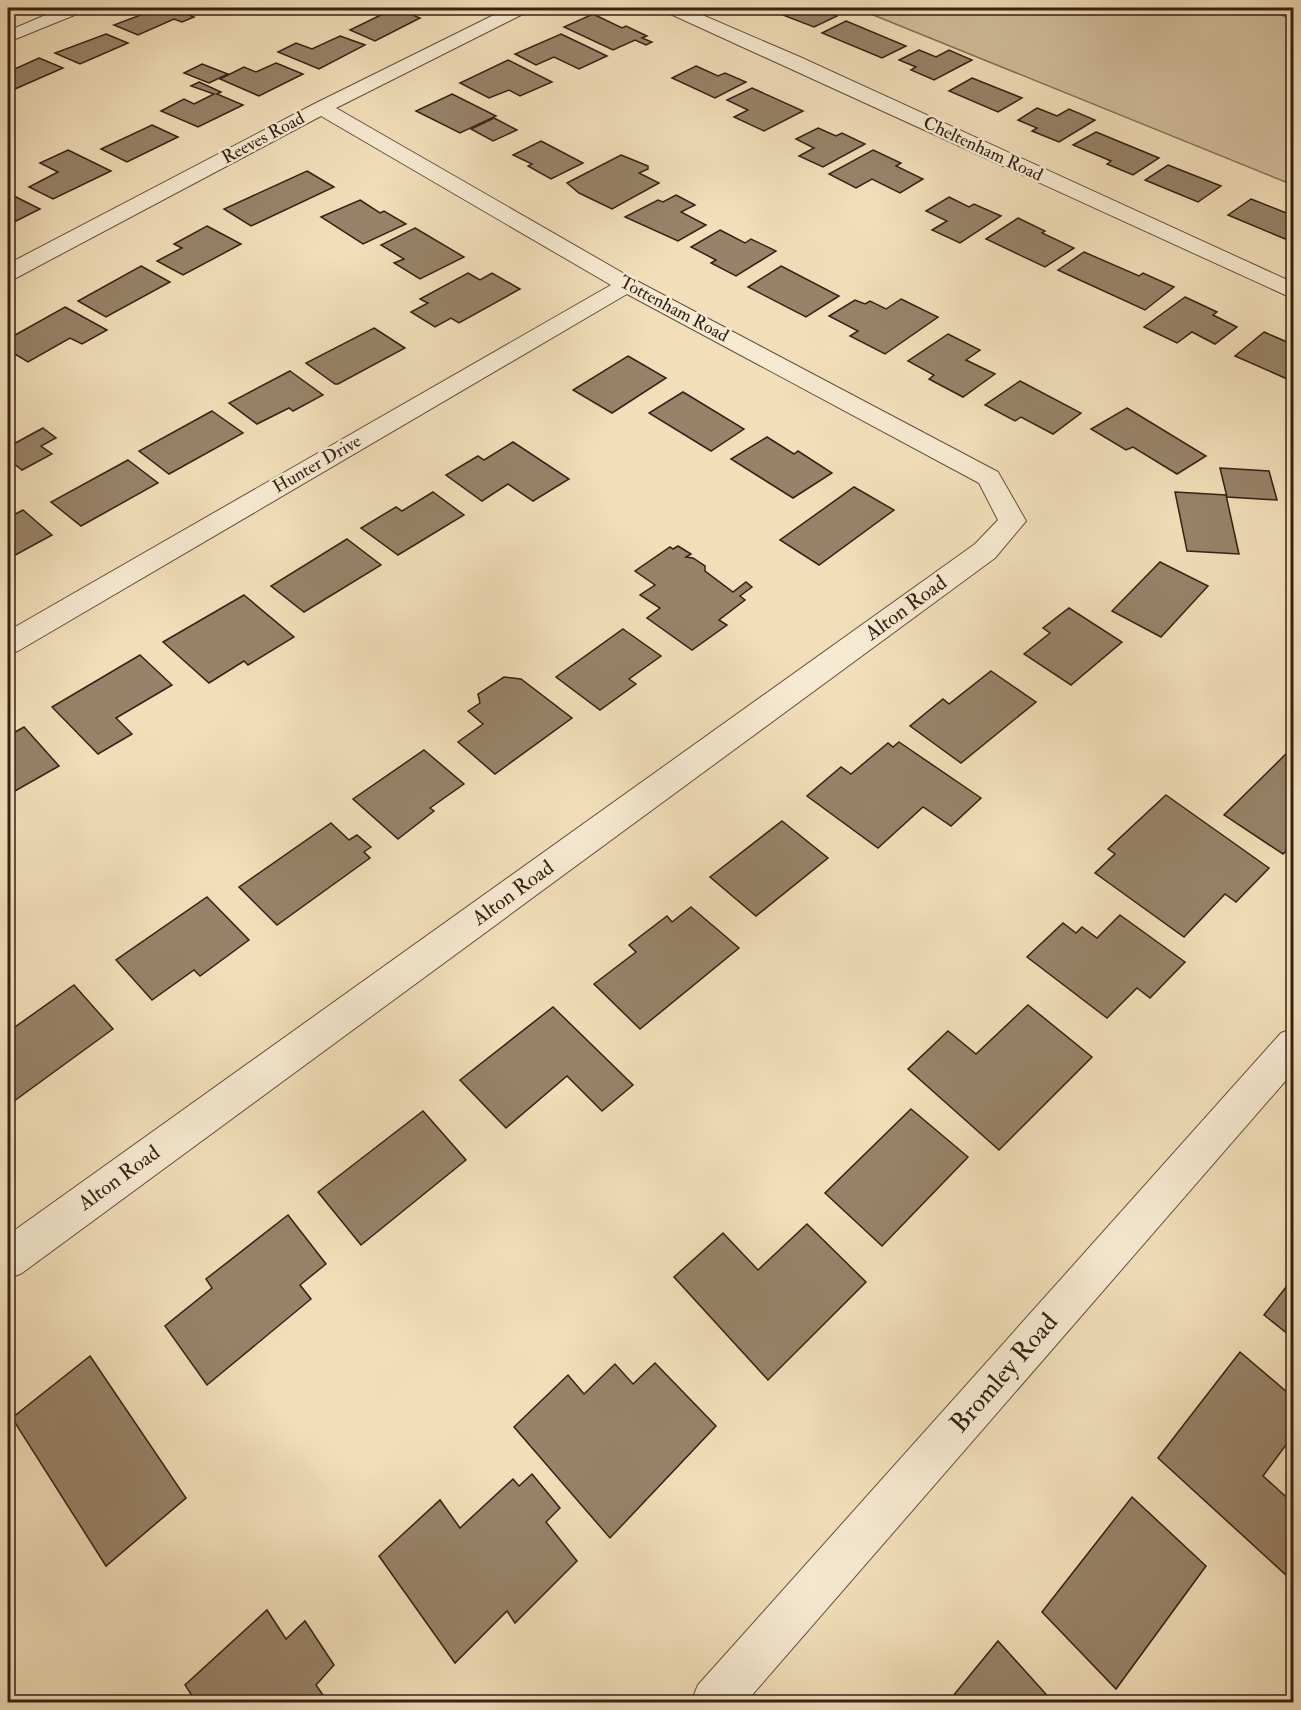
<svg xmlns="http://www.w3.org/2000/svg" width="1301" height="1710" viewBox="0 0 1301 1710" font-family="'IM FELL Double Pica',serif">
  <rect width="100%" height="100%" fill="#f2dfb9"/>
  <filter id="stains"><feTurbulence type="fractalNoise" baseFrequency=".00333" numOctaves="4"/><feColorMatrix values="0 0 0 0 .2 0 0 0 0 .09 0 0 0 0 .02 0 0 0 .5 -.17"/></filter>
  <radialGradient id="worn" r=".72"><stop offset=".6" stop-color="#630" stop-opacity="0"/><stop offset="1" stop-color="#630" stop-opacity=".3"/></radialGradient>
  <path fill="#d2bf9d" stroke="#847058" stroke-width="1.5" d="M856,8H1293L1281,15L1293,19V185Z"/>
  <g fill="#98836a" stroke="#362014" stroke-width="1.5">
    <path d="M159,8H172L194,17L182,22L174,19L138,35L114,25Z"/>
    <path d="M395,8L420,18L375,41L350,30Z"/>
    <path d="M771,8H818L837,16L814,27L767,9Z"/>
    <path d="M593,14L622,28L626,26L647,36L642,38L652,42L646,45L635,40L613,50L564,27Z"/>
    <path d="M846,21L906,46L882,58L822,33Z"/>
    <path d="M106,34L128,43L80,64L55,53Z"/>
    <path d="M561,34L607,56L579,69L554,57L536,65L515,54Z"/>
    <path d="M340,36L365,45L319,69L278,52L296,43L312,49Z"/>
    <path d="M919,50L936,57L949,50L972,60L934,80L911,70L916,67L899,60Z"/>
    <path d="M39,58L63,68L8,92V72Z"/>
    <path d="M508,60L552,82L520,96L509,90L489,98L460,83Z"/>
    <path d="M276,63L303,74L259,96L220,79L244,67L256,72Z"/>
    <path d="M202,64L228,74L209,83L184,73Z"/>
    <path d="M696,66L718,76L725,73L746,82L715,98L672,78Z"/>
    <path d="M972,78L1022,98L998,112L949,91Z"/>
    <path d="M199,82L221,92L217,94L243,105L198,127L161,111L184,99L194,104L214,94L191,86Z"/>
    <path d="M752,88L803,111L764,131L734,117L748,110L727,100Z"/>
    <path d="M452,94L496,116L460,133L416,111Z"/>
    <path d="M1037,108L1057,116L1069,109L1095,120L1059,142L1032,131L1037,128L1018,120Z"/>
    <path d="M494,118L517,130L493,141L471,129Z"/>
    <path d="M152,125L178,137L127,162L101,149Z"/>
    <path d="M818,128L836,136L842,133L865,144L823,167L799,156L814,148L796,139Z"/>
    <path d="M1096,132L1159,158L1133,175L1107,164L1111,161L1073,145Z"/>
    <path d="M541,141L583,163L551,179L528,166L532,164L513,155Z"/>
    <path d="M68,150L111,171L53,199L29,187L58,172L40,163Z"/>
    <path d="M873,150L901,163L896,166L923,179L900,193L872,179L856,188L829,174Z"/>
    <path d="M621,155L648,166V169L639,173L659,183L612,209L579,193L567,183Z"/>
    <path d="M1168,165L1221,186L1198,202L1145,180Z"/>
    <path d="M307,171L334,187L251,226L224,209Z"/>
    <path d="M8,193L40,209L8,225Z"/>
    <path d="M676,195L695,205L681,212L706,225L678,241L625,217L658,200L663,202Z"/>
    <path d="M949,197L969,207L974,204L1001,216L960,243L932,230L947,221L926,211Z"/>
    <path d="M1251,199L1294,216V232L1285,239L1228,215Z"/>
    <path d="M360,200L380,213L384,211L406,224L363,244L321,217Z"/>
    <path d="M1018,218L1045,231L1042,233L1074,248L1045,267L986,239Z"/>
    <path d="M207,226L241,244L183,275L157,261L182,248L174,244Z"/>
    <path d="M415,228L464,257L420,279L394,263L404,259L381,245Z"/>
    <path d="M720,230L745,243L751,239L776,251L736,276L711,263L716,260L691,247Z"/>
    <path d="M1084,252L1139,276L1143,273L1174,287L1145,310L1058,270Z"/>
    <path d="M141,266L170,282L106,317L78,301Z"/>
    <path d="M781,266L839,296L806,317L748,287Z"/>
    <path d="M468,273L480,280L492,273L520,289L459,323L451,318L435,327L411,312L428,303L420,299Z"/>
    <path d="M1185,297L1217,312L1213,315L1237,327L1215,344L1192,332L1177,343L1144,327Z"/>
    <path d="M901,299L938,317L885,354L850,336L858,331L829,316L855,300L865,304L870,301L886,309Z"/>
    <path d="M65,307L107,330L82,344L70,338L28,362L8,350V339Z"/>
    <path d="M374,328L405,348L338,384H335L306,363Z"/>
    <path d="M1264,332L1294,345V382L1235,356Z"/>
    <path d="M948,334L980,350L966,360L995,374L963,397L929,379L934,375L908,361Z"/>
    <path d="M628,356L666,378L612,413L573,390Z"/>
    <path d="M290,371L323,395L293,411L289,408L257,424L229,403Z"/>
    <path d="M1020,381L1081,413L1053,434L1021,417L1015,421L985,405Z"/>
    <path d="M683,392L744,429L711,451L649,413Z"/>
    <path d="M1127,408L1206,456L1177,474L1133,447L1126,450L1091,429Z"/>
    <path d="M212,411L243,433L169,474L139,451Z"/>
    <path d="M43,428L56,438L41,446L52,454L22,470L8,459V447Z"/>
    <path d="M767,437L794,454L798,451L832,473L793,498L731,459Z"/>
    <path d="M513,442L569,479L533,501L508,484L482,501L446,475L478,456L484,460Z"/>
    <path d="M128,460L158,483L81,526L51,502Z"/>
    <path d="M1220,468L1269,471L1277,500L1227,497Z"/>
    <path d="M854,487L894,510L819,565L780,540Z"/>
    <path d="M433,492L464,515L398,555L361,528L396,507L402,511Z"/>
    <path d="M1175,492L1226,495L1239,554L1187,551Z"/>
    <path d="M23,510L52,535L8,559V518Z"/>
    <path d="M347,539L381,565L304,612L271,586Z"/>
    <path d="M678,546L691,554L686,557L693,558L705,566V571L733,592L746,582L752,587L740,596L745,600L719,620L727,625L692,650L647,618L660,608L640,595L655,585L635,571L670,547L673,549Z"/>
    <path d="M1160,562L1208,586L1161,637L1112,611Z"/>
    <path d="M244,595L294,637L248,665L244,661L209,683L163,642Z"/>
    <path d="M1069,608L1122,642L1071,685L1024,654L1050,633L1043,628Z"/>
    <path d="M623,629L661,656L629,679L636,684L600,710L556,677Z"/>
    <path d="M140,655L172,685L116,718L132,734L98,754L52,707Z"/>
    <path d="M991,671L1036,702L961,763L910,726L943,699L949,704Z"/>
    <path d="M504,677L521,679L572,718L495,774L458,742L483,724L468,711L480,703L478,694Z"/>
    <path d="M24,727L59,766L8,795V736Z"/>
    <path d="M899,742L981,798L951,826L923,807L878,848L807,796L841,767L851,774L888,743L893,747Z"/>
    <path d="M424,750L464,784L430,808L434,811L398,839L353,799Z"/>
    <path d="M1289,751L1294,754V843L1283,854L1224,815Z"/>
    <path d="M1166,795L1269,868L1236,902L1225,894L1184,937L1095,873L1115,854L1108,849Z"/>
    <path d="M782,821L828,858L756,916L710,877Z"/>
    <path d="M331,823L349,840L357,835L371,847L364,852L370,858L277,925L239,887Z"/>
    <path d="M207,897L249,940L200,976L194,970L152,1000L116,960Z"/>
    <path d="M691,907L739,948L640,1029L594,984L636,952L629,945L667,916L672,922Z"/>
    <path d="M1120,915L1185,962L1150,998L1137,988L1107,1018L1027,957L1063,923L1076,933L1082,927L1097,938Z"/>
    <path d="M74,985L113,1029L10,1104L8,1101V1032Z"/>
    <path d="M1028,1005L1092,1057L999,1150L908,1069L948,1031L976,1054Z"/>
    <path d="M553,1007L633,1085L602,1111L567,1076L506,1128L460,1080Z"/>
    <path d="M911,1109L968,1157L882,1246L825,1193Z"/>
    <path d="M423,1111L466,1160L361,1245L318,1192Z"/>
    <path d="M288,1215L326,1264L300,1285L311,1299L207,1385L165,1326L212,1288L206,1279Z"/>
    <path d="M807,1224L866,1282L768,1380L674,1277L723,1233L758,1270Z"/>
    <path d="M1294,1277V1339L1264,1315Z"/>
    <path d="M1240,1352L1294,1398V1434L1263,1476L1294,1504V1563L1286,1575L1158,1458Z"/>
    <path d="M90,1356L186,1498L106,1566L12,1418Z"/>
    <path d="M655,1363L716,1426L610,1538L514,1427L568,1375L584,1394L615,1364L633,1384Z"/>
    <path d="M532,1474L560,1508L546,1522L577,1561L515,1623L507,1611L455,1663L379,1556L440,1500L460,1528L513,1479L519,1486Z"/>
    <path d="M1132,1497L1206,1566L1116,1689L1042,1612Z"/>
    <path d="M267,1610L286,1639L305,1621L334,1665L316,1685L328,1702H196L185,1685Z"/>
    <path d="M998,1641L1053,1702H948Z"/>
  </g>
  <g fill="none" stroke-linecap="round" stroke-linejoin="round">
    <g stroke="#65503d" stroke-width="2">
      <g id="minor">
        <path d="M508,8H530L527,12L336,108L635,280L998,472L1026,521L995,558L22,1273L8,1279V1235L975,544L998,520L979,483L627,294L18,651L8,654V631L611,285L321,116L16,278L8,280V264L314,104Z"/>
        <path d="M663,8H686L800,57L1294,283V299L666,12Z"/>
        <path d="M1294,1028V1071L746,1702H691L698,1685L1281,1033Z"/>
      </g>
    </g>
    <g stroke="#65503d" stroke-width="2">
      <path id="tertiary" d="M62,8H85L82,12L8,42V31Z"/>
    </g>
    <use href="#minor" fill="#f7ead2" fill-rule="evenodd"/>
    <use href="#tertiary" fill="#f7ead2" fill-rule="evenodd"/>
  </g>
  <g text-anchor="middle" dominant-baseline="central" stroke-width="5" stroke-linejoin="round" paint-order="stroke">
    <g font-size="18" fill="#362014" stroke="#f7ead2">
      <text transform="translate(263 138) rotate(-28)">Reeves Road</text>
      <text transform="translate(983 149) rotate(25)">Cheltenham Road</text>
      <text transform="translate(674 309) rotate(28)">Tottenham Road</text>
      <text transform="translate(317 464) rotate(-30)">Hunter Drive</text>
    </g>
    <g font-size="21" fill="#362014" stroke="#f7ead2">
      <text transform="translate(906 608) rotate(-36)">Alton Road</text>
      <text transform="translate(513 893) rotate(-36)">Alton Road</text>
      <text transform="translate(119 1178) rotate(-36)">Alton Road</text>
    </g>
    <g font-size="26" fill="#362014" stroke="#f7ead2">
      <text transform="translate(1004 1373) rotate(-49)">Bromley Road</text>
    </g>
  </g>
  <rect width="1301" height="1710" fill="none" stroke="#f2dfb9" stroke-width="30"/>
  <rect x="9" y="9" width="1283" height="1692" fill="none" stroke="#362014" stroke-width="3"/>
  <rect x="15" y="15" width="1271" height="1680" fill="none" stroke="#362014" stroke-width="1.5"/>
  <rect width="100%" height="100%" filter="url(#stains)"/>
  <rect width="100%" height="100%" fill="url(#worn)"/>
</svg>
